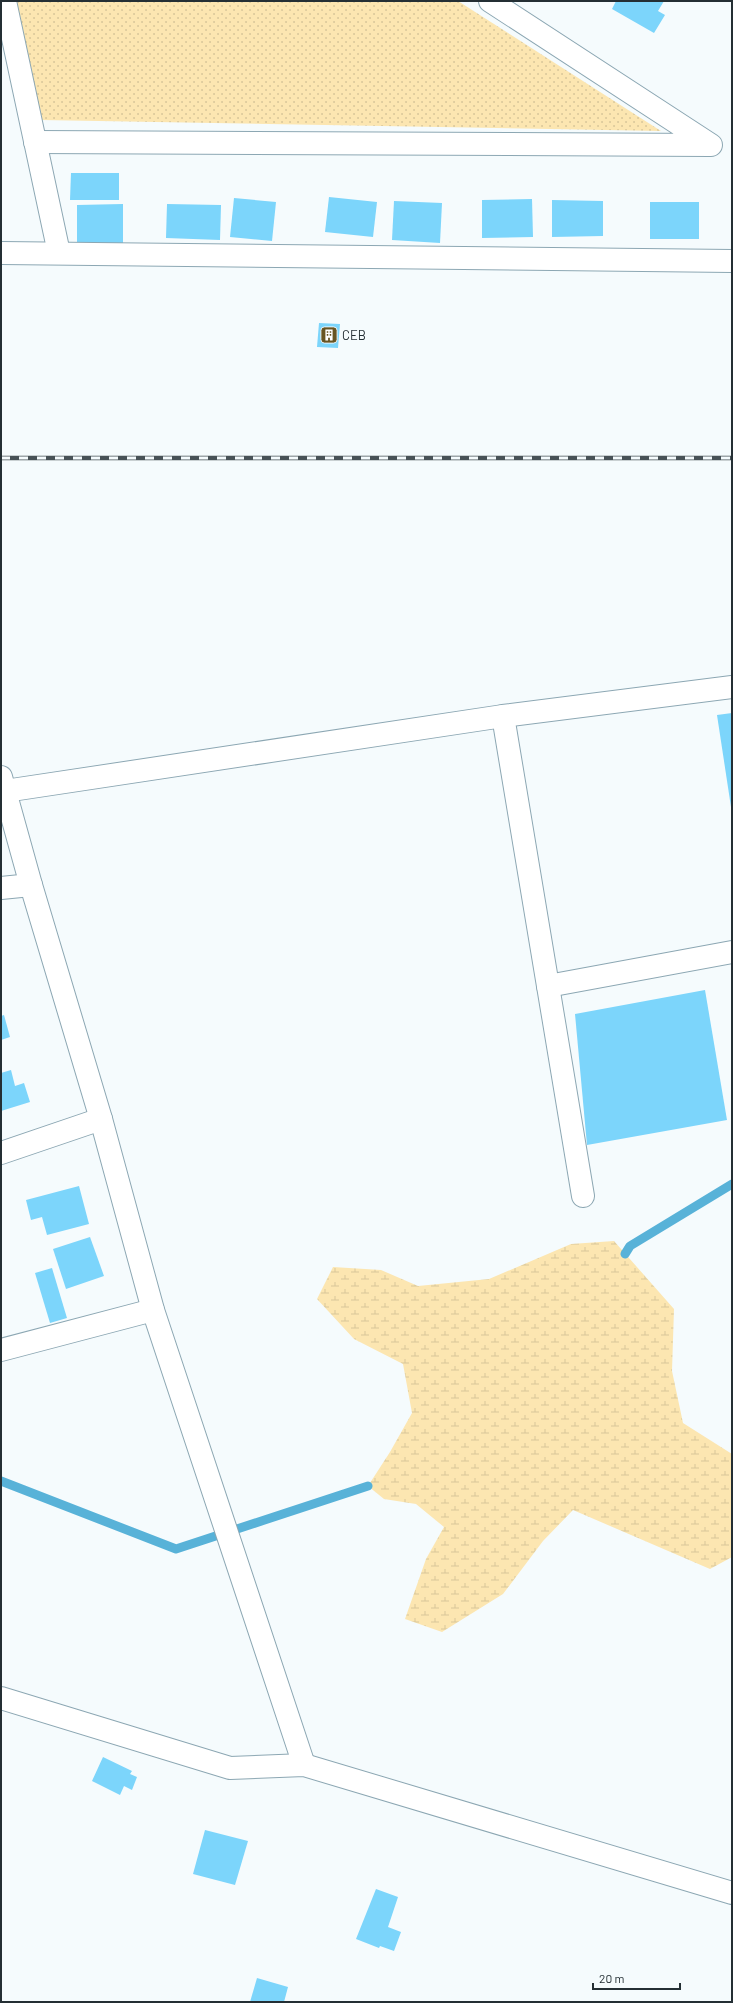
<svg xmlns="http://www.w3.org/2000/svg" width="733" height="2003" viewBox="0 0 733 2003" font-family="Barlow,sans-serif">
  <defs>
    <pattern id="wetland-marsh" width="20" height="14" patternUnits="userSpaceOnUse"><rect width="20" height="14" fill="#fce6b1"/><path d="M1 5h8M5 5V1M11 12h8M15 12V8" fill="none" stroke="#d8c699"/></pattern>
    <pattern id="park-dots" width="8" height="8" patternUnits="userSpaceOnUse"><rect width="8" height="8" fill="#fce6b1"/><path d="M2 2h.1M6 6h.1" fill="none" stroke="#d8c699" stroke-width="1.8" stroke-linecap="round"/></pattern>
  </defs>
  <rect width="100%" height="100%" fill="#f5fbfd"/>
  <path fill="url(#wetland-marsh)" d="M614,1241L674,1309L672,1371L683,1423L732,1454V1557L710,1569L573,1510L543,1541L503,1594L442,1632L405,1619L426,1559L444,1527L416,1504L384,1499L368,1486L390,1452L412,1413L403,1364L354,1339L317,1299L333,1267L381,1270L418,1286L489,1279L571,1244Z"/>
  <path fill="url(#park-dots)" d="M12,1H458L661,131L41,120Z"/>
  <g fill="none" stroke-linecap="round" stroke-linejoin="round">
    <g stroke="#58b2d8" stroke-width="9">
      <path d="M625,1254L630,1246L732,1184"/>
      <path d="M1,1481L176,1549L368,1486"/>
    </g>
  </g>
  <g fill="#7cd5fb">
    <path d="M616,1H664L658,11L665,15L654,33L612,9Z"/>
    <path d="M71,173H119V200H70Z"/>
    <path d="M329,197L377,202L373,237L325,232Z"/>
    <path d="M234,198L276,202L272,241L230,237Z"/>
    <path d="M532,199L533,237L482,238V200Z"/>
    <path d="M552,200L603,201V236L552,237Z"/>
    <path d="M394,201L442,203L440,243L392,240Z"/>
    <rect x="650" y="202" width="49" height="37"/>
    <path d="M123,204V243H77V205Z"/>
    <path d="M167,204L221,205L220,240L166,238Z"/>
    <path d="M319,323L340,324L338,348L317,347Z"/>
    <path d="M732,713V807H731L717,715Z"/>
    <path d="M705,990L727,1120L587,1145L575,1014Z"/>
    <path d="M4,1015L10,1037L1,1040V1016Z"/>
    <path d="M11,1070L15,1086L24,1083L30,1102L1,1111V1073Z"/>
    <path d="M79,1186L89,1224L47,1235L42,1217L31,1220L26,1200Z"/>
    <path d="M90,1237L104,1276L66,1289L53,1249Z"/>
    <path d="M52,1268L67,1318L50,1323L35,1273Z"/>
    <path d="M103,1757L132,1771L130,1774L137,1777L132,1790L124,1786L120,1795L92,1781Z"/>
    <path d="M205,1830L248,1841L235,1885L193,1874Z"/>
    <path d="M376,1889L398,1897L388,1927L401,1932L394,1951L380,1946L379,1948L356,1939Z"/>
    <path d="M257,1978L288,1987L284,2002H250Z"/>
  </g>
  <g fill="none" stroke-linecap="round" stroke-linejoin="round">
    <g stroke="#8ca7b3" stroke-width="24">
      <g id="minor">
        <path d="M5,1L59,253"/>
        <path d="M35,142L711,145L490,1"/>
        <path d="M1,253L732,261"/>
        <path d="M503,716L583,1196"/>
        <path d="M1,777L31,885L101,1119L153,1310L304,1765"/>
        <path d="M5,791L503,716L732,687"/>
        <path d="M1,888L31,885"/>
        <path d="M548,986L732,952"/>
        <path d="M1,1153L101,1119"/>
        <path d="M1,1350L153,1310"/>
        <path d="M1,1698L230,1768L304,1765L732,1893"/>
      </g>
    </g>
    <use href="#minor" stroke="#fff" stroke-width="22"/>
    <g stroke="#475156" stroke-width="4.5">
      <path id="rail" d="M1,458H732"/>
    </g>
    <use href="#rail" stroke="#f5fbfd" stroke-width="3" stroke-dasharray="9" stroke-linecap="butt"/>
  </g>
  <defs>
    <g id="building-square" transform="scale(0.9)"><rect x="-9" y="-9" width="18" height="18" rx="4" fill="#675422" stroke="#f5fbfd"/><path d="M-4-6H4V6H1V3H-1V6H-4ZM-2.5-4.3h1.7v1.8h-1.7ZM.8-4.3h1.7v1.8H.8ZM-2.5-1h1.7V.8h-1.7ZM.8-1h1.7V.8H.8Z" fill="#fff"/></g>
  </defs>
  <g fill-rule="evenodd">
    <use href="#building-square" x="329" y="335"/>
  </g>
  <g text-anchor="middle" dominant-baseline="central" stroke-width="3" stroke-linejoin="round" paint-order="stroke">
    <g font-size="13" fill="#242f34" stroke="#f5fbfd" text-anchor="start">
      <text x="342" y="335">CEB</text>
    </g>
  </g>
  <rect width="733" height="2003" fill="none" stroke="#242f34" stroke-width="4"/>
  <path d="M593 1983v6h87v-6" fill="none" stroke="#242f34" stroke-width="2"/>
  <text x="599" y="1983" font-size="12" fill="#242f34" stroke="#f5fbfd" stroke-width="3" paint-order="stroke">20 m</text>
</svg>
